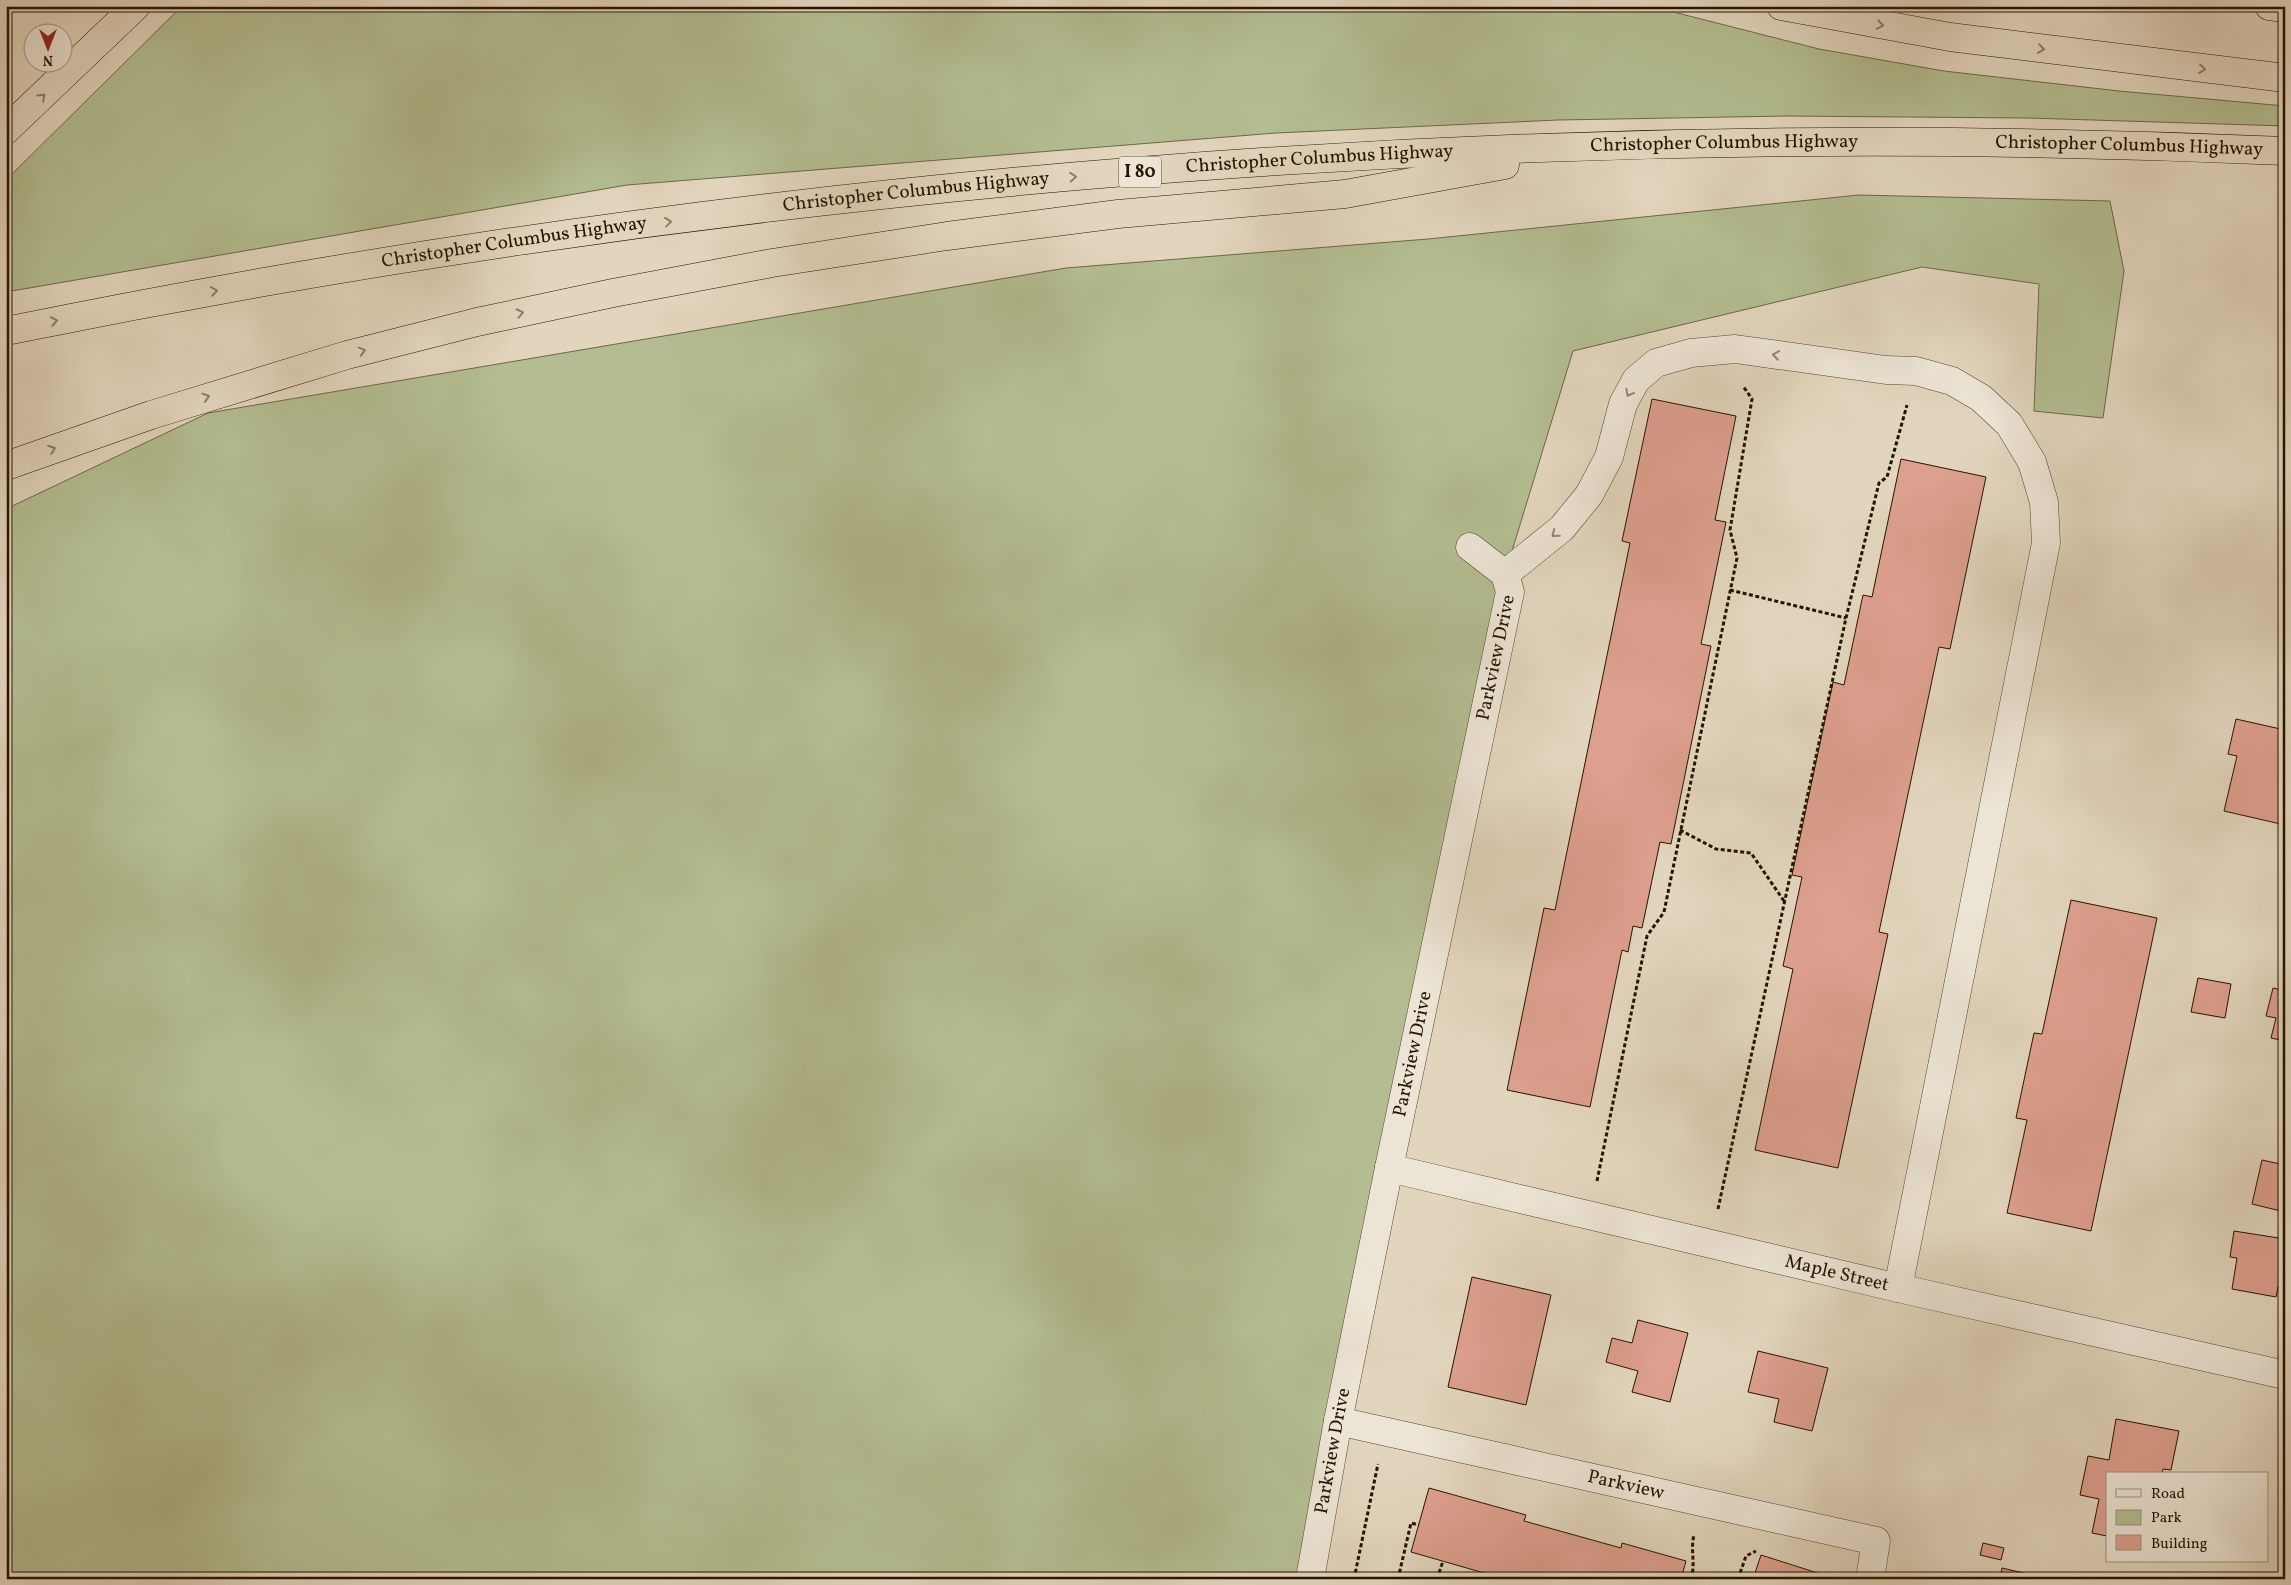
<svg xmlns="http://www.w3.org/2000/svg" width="2291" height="1585" viewBox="0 0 2291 1585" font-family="Vollkorn,serif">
  <rect width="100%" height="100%" fill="#e2d5bd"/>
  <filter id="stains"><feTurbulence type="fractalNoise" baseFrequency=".004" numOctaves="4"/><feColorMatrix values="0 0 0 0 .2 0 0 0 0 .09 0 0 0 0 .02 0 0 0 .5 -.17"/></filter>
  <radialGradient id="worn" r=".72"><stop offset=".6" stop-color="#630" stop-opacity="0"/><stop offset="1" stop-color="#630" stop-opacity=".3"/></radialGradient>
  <g fill="#b3bd91" stroke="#6c6848">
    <path d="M182,6H1650L1819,49L1944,71L2119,91L2285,106V126L2028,118L1787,116L1558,120L1276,133L627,185L6,292V180Z"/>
    <path d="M1859,195L2110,201L2124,271L2103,418L2034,411L2039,284L1922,267L1573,351L1505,574L1310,1579H6V509L208,413L1066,268L1428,239Z"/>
  </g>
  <g fill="#dd9f8e" stroke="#251400">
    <path d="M1652,399L1736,416L1715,520L1726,522L1701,644L1711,646L1671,844L1660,842L1642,928L1633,926L1628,952L1622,950L1590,1107L1507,1090L1544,908L1555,910L1630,543L1622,541Z"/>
    <path d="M1901,459L1986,477L1950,649L1939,647L1879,932L1888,934L1838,1168L1755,1150L1793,969L1783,966L1802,877L1792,875L1833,682L1844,685L1863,595L1872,597Z"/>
    <path d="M2236,719L2285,730L2283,776L2285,777V825L2224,811L2237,756L2228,754Z"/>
    <path d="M2071,900L2157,918L2091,1231L2007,1213L2027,1120L2016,1118L2034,1033L2042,1034Z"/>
    <path d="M2198,978L2231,984L2225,1018L2191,1012Z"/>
    <path d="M2285,979V1041L2271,1038L2276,1018L2266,1016L2273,988L2282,990Z"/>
    <path d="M2262,1160L2285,1165V1212L2252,1204Z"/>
    <path d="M2234,1231L2285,1239V1288L2278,1287L2276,1297L2232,1289L2237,1258L2230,1257Z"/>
    <path d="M1472,1277L1551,1295L1526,1405L1448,1387Z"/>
    <path d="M1638,1320L1688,1333L1670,1402L1632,1392L1638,1371L1606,1362L1612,1338L1632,1343Z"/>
    <path d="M1758,1351L1828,1368L1812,1431L1774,1422L1779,1399L1748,1392Z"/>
    <path d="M2116,1419L2179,1431L2171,1470L2163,1469L2162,1474H2107V1536L2092,1533L2099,1499L2080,1495L2088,1456L2109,1460Z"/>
    <path d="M1429,1488L1526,1515L1524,1521L1621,1548L1622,1543L1686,1561L1681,1579H1505L1411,1552Z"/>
    <path d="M1983,1543L2004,1548L2001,1560L1980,1555Z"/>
    <path d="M1761,1555L1824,1575L1823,1579H1753Z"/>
    <path d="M2002,1568L2050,1579H2000Z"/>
  </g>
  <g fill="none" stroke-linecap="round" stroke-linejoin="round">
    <g stroke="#54442f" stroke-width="29">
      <g id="minor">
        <path d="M1505,574L1562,528L1589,495L1609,457L1623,404L1636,380L1656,363L1691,353L1735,349L1886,370L1916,371L1952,381L1981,398L2009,424L2032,462L2044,502L2046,543L1898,1288"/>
        <path id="s1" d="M1389,1168L1898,1288L2285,1375"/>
        <path id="s2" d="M1338,1421L1876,1541L1870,1579"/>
        <path id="s3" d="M1310,1579L1338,1421L1389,1168L1510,592L1505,574L1470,547"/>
      </g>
    </g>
    <g stroke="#251400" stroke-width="29">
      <g id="highway">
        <path d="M1781,6L1950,37L2285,78"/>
        <path d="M2269,6L2285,8"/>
        <path d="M6,130L136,6"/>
        <path id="s4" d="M6,331C754,178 1523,117 2285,151"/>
        <path d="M6,466L151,415L347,355L477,322L613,293L772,263L947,236L1118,214L1345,194L1505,165"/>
      </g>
    </g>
    <g stroke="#251400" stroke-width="3" stroke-dasharray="4 2.5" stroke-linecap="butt">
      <path d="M1730,590L1846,618"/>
      <path d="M1680,830L1716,849L1751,853L1784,901"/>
      <path d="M1597,1181L1647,936L1664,912L1737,558L1730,530L1752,399L1743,386"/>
      <path d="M1718,1209L1846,618L1879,483L1887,477L1907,405"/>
      <path d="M1354,1579L1378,1464"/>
      <path d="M1398,1579L1411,1523L1419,1525"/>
      <path d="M1437,1579L1443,1561"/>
      <path d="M1502,1579V1577"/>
      <path d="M1691,1579C1696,1562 1690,1551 1694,1535"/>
      <path d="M1738,1579L1746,1556L1756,1551"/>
    </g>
    <use href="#minor" stroke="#ece4d4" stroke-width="28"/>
    <use href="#highway" stroke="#e2d5bd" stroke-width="28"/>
  </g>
  <defs><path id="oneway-chevron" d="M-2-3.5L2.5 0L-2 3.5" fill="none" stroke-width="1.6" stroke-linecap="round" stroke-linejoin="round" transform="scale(1.25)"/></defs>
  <g stroke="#8d7e68">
    <use href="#oneway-chevron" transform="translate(1880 25) rotate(10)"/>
    <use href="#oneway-chevron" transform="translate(2041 49) rotate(8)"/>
    <use href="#oneway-chevron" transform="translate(2202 69) rotate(6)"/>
    <use href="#oneway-chevron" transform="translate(42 97) rotate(-43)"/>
    <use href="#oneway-chevron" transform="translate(1073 177) rotate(-4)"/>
    <use href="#oneway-chevron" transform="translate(668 222) rotate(-7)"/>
    <use href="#oneway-chevron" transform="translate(214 291) rotate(-10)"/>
    <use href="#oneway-chevron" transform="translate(520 313) rotate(-12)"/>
    <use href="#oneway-chevron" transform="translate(54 321) rotate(-11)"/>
    <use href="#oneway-chevron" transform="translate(362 351) rotate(-15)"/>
    <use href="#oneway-chevron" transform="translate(206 397) rotate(-18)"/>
    <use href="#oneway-chevron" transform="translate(52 449) rotate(-20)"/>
  </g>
  <g stroke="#928675">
    <use href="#oneway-chevron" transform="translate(1776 355) rotate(-172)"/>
    <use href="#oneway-chevron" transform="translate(1629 393) rotate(119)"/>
    <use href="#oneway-chevron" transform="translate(1555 534) rotate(141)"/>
  </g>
  <g text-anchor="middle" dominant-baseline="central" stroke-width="5" stroke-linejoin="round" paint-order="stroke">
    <rect fill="#ece4d4" stroke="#615240" stroke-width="1" x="1119" y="156.5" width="42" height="31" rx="4"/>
    <g font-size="18" font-weight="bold" fill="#251400">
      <text x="1140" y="172">I 80</text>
    </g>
    <g font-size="19" fill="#251400" stroke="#ece4d4">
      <text stroke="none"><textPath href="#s4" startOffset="1731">Christopher Columbus Highway</textPath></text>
      <text stroke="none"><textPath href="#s4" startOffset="2136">Christopher Columbus Highway</textPath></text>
      <text stroke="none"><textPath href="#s4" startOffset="1326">Christopher Columbus Highway</textPath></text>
      <text stroke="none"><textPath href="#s4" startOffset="921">Christopher Columbus Highway</textPath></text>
      <text stroke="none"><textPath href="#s4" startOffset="516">Christopher Columbus Highway</textPath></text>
      <text stroke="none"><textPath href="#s3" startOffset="940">Parkview Drive</textPath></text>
      <text stroke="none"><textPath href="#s3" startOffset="535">Parkview Drive</textPath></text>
      <text stroke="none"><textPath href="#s1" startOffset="460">Maple Street</textPath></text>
      <text stroke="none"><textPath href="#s3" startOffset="130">Parkview Drive</textPath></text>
      <text stroke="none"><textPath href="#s2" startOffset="295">Parkview</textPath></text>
    </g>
  </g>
  <rect width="2291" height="1585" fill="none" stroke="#e2d5bd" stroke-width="25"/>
  <rect x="8" y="8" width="2276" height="1570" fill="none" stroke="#251400" stroke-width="2.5"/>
  <rect x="12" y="12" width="2266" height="1560" fill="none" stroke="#251400"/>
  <rect x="2106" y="1472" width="162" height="90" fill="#ece4d4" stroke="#9c917f"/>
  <rect x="2116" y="1489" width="25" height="8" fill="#ece4d4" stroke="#9c917f"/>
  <text x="2151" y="1498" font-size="15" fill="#251400">Road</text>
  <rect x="2116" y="1510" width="25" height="15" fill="#b3bd91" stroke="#9c917f"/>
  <text x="2151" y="1522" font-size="15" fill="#251400">Park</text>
  <rect x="2116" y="1535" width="25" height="15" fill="#dd9f8e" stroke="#9c917f"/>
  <text x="2151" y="1548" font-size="15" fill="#251400">Building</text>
  <g transform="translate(48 48) rotate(180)"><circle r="24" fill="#ece4d4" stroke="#9c917f"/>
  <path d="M0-4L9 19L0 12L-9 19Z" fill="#8f2418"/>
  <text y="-8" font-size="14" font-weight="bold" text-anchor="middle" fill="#251400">N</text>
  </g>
  <rect width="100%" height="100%" filter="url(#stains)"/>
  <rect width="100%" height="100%" fill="url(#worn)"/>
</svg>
